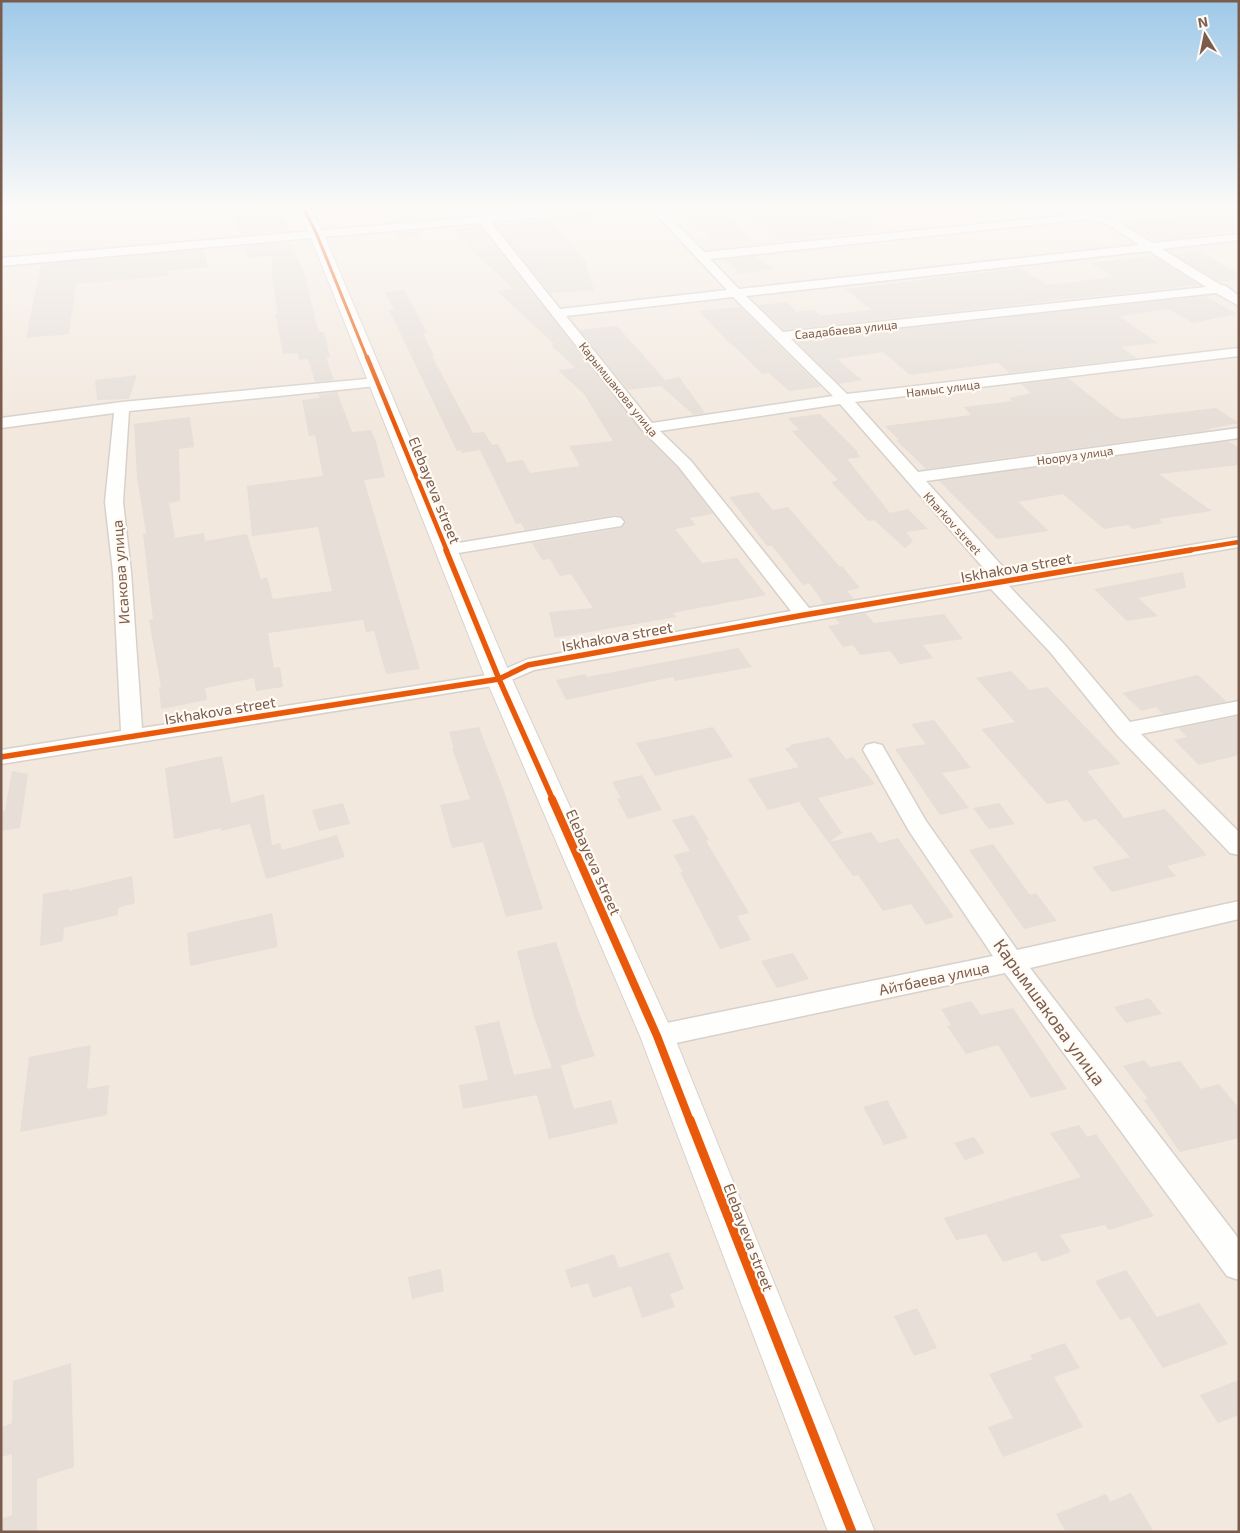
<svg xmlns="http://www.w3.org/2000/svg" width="1240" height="1533" viewBox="0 0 1240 1533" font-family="'Exo 2',sans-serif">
  <rect width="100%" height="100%" fill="#f9f5f0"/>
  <rect fill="#f2e8de" x="1" y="207" width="1238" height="1325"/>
  <g fill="#e6ded7">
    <path d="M232,207H276L289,231L240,235Z"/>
    <path d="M523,207H566L501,213L499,209Z"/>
    <path d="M708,207H833V218L871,214L873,231L781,240L738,208L730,217L754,243L711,249L699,239L712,238L674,210Z"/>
    <path d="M1239,209V230L1184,238L1156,241L1123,223Z"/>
    <path d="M409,214L413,220L392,222L390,216Z"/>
    <path d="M591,215V222L555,224L585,261L594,290L550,293L495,225Z"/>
    <path d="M480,226L642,432L678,468L713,514L690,518L696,525L675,529L702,563L737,558L766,595L673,613L676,617L555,638L549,612L593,608L571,574L560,576L550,559L542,560L532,543L621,528L626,521L621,516L615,515L525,530L521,523L516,524L480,450L462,453L461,450L457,451L389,310H394L385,292L404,290L427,333L423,334L434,355L432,356L473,433L484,432L492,445L498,444L507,462L523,460L530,473L580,466L569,446L613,441L584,394L558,370L575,368L551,345L554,344L497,291L513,289L451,230Z"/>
    <path d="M419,230L423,236L398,239L395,232Z"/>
    <path d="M291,242L305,276L316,323L320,332H324L330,357H326L334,380L315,382L308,359L299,360L298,353L283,354L275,314H278L272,280V256L247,258L244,246Z"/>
    <path d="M204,250L208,267L168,271L169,276L76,284L69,334L26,338L41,264Z"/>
    <path d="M1199,251L1239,274V280L1220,282L1173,254Z"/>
    <path d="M754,256L774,269L740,274L724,259Z"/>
    <path d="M1153,256L1199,285L784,330L758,305L787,302L796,312L814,310L820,316L872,310L845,289L1020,268L1047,285L1115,277L1089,263Z"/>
    <path d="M1205,296L1237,314L1193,323L1168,309L1119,316L1158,343L1121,347L1137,358L1009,373L998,363L910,375L883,352L837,359L862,380L839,384L795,340Z"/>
    <path d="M740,307L821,387L789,391L769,373L762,374L733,345H731L699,311Z"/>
    <path d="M617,326L665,380L679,377L705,413L694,415L661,386L628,390L579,330Z"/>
    <path d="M137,375L129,399L97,400L95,380Z"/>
    <path d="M1068,378L1116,416L1123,419L1216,408L1239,423L1208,429L1210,430L926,469L896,440H899L885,426L971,415L964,407L1012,401L1009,398L1031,393L1021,384Z"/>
    <path d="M337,392L352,432L371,430L376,442L385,477L364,480L420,669L386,674L374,631L366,632L363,620L268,633L274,668L280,667L283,687L256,691L254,678L205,688L207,700L161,709L159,687H161L149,620L153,619L143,534L146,533L137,477L134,424L190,417L194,447L179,449L180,501L169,503L175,538L204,533L205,541L247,534L261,579L267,577L273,599L332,591L318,527L252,536L247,486L323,476L315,435L309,436L302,400L320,398L318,394Z"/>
    <path d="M820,414L858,452H856L861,457L847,459L890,513L908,509L928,529L906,532L913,541L905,548L874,520L868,521L831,482L838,480L792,431L799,430L788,418Z"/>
    <path d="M1228,441L1239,448V465L1159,474L1212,511L1159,519L1163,523L1133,529L1128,525L1104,529L1063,494L1018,502L1049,531L997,539L939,481Z"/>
    <path d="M758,492L773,510L788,507L840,567L842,566L860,588L847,591L854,599L824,604L809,583L803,585L772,546H767L729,497Z"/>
    <path d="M1183,572L1186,588L1138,598L1158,616L1127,621L1094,589Z"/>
    <path d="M865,613L874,623L944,614L963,639L923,645L933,658L900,664L890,651L860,655L853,645L843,647L828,626L840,624L835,618Z"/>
    <path d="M738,648L752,667L675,681L673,677L566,700L556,680L585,674L587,677Z"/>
    <path d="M1011,671L1029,690L1047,687L1121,764L1087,771L1124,818L1165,809L1207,855L1167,866L1176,876L1112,892L1092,867L1130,857L1096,819L1084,822L1067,800L1047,804L981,729L1015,722L976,678Z"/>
    <path d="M1198,675L1227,702L1163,714L1156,707L1142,711L1122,693Z"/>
    <path d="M1239,716V755L1199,765L1174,740L1187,737L1178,728Z"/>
    <path d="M934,720L971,768L942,773L969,808L940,815L895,749L926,744L911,724Z"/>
    <path d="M479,727L504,791L543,909L506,917L483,842L452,848L440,805L470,799L452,748H454L449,732Z"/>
    <path d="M713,727L733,757L655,776L636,743Z"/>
    <path d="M829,737L846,759L853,757L875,784L818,798L842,833L829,842L871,832L879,843L898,838L954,917L926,925L911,904L883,911L858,875L853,876L799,802L768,810L748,779L799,767L785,748L791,747L790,745Z"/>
    <path d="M222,756L231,803L264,794L272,845L280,843L282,850L337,835L345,857L266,879L250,824L221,831V828L174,839L165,768Z"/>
    <path d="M12,771L28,774L20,828L1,831V811H5Z"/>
    <path d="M642,775L662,810L628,819L617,799L621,798L612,782Z"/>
    <path d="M343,803L350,824L319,831L312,810Z"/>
    <path d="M999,803L1015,824L989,829L973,808Z"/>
    <path d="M694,815L709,840L706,841L749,913L737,916L751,940L720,949L680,872H683L673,855L690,851L672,820Z"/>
    <path d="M993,844L1030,895L1036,893L1057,921L1024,929L969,850Z"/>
    <path d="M132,876L135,903L118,908V915L64,928L63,941L40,946L43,894L69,889V891Z"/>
    <path d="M272,913L278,947L190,966L187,933Z"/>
    <path d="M556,942L576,1001L575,1002L595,1056L552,1068L533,1014L517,951Z"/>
    <path d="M793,953L809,979L777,988L761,961Z"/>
    <path d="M1149,998L1162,1014L1126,1023L1114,1007Z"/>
    <path d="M971,1001L981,1015L1013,1008L1067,1089L1031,1098L998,1045L966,1054L947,1026L951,1025L941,1009Z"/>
    <path d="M499,1021L514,1075L561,1066L574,1109L611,1100L618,1123L549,1139L537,1095L463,1109L459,1085L488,1080L475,1026Z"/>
    <path d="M91,1045L87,1089L109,1085L107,1115L20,1132L29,1057Z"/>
    <path d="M1144,1060L1150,1067L1180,1061L1201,1089L1219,1084L1239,1108V1138L1180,1152L1144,1100L1148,1099L1123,1066Z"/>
    <path d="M887,1100L908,1138L884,1145L863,1107Z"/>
    <path d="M1079,1125L1087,1137L1096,1134L1154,1216L1109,1230L1105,1225L1060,1235L1071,1252L1042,1262L1036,1252L1003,1262L986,1234L956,1240L944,1218L1081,1177L1050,1133Z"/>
    <path d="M974,1137L985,1153L965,1160L954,1143Z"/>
    <path d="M669,1252L684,1289L670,1294L675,1307L642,1318L631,1286L593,1298L588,1283L571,1288L565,1270L614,1254L619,1268Z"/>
    <path d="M441,1269L444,1291L412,1299L408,1277Z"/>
    <path d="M1126,1270L1157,1317L1199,1303L1228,1344L1163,1368L1130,1317L1120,1320L1095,1281Z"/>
    <path d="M917,1308L937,1348L914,1356L894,1316Z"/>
    <path d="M1065,1343L1080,1368L1054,1377L1083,1427L1003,1457L988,1427L1013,1418L989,1374L1033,1359L1030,1355Z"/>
    <path d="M71,1363L74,1467L37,1479V1532H1V1519L12,1515V1454L1,1457V1427L12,1423L13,1381Z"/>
    <path d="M1239,1380V1415L1218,1423L1200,1395Z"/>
    <path d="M1131,1493L1154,1532H1066L1056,1514L1106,1494L1110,1502Z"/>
  </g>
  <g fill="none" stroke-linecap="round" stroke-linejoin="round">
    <g stroke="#d7d1cb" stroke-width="3">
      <path id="lane" d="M1087,207H1093L1103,217V219H1099Z"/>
    </g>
    <g stroke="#d7d1cb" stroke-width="3">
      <g id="street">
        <path d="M586,207H628L623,210L491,222L560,309L727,290L649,207H660L704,252L1089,213L1115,220L1153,243L1239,234V240L1162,249L1221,285L1226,286L1239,296V306L1216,293L791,339L847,394L1239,348V356L855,402L918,472L1239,428V438L926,481L1003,567L1005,576L1239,537V547L1009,586L1064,644L1130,722L1239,701V714L1141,734L1239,832V855L1230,853L1117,735L1050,652L991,589L534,670L499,685L1,764V750L121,731L113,572L105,502L114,413L1,428V418L122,402L377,378L384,382L377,386L129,411L123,502L131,572L142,728L494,674L528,659L791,611L679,467L643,431L480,223L1,266V258L475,217L472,212L477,209L486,216ZM1089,219L1107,224L1139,245L739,289L710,259ZM1149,251L1206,287L783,332L746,296ZM733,297L833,396L652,423L566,316ZM840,404L987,572V579L809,608L691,461L660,431Z"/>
        <path d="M615,517L621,518L624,522L621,526L446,555L440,554L437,550L440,546L446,545Z"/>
        <path d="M874,743L882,745L926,821L1017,950L1239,901V919L1030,968L1239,1239V1280L1227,1276L1005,973L657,1047L647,1044L643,1036L647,1028L657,1025L993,956L909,831L863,750L866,745Z"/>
      </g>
    </g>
    <g stroke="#d9d2cb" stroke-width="2">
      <path id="secondary" d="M296,207H310L324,235L512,679L674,1036L875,1532H828L640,1036L486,679L310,235Z"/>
    </g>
    <use href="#lane" fill="#fefefd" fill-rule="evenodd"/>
    <use href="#street" fill="#fefefd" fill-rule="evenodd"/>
    <use href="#secondary" fill="#fefefd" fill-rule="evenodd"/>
    <g stroke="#fffaf3" stroke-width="5">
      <path id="cycleway-far4" d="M303,207L317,235L367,358"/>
    </g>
    <g stroke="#fffaf3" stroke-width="7">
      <g id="cycleway-far3">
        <path d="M367,357L447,551"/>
        <path d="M1184,551L1239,542"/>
      </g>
    </g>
    <g stroke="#fffaf3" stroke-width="9">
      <g id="cycleway-far2">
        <path d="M446,550L499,679L553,800"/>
        <path d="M1,757L499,679L528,665L804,615L1191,550"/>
      </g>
    </g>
    <g stroke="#fffaf3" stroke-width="11">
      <path id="cycleway-far1" d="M552,799L657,1036L690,1121"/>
    </g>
    <g stroke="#fffaf3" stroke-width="12">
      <path id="cycleway" d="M690,1120L852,1532"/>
    </g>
    <use href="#cycleway-far4" stroke="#e8590c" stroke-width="3"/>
    <use href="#cycleway-far3" stroke="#e8590c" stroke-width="4.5"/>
    <use href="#cycleway-far2" stroke="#e8590c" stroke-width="5.5"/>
    <use href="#cycleway-far1" stroke="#e8590c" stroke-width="8"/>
    <use href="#cycleway" stroke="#e8590c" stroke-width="9"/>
  </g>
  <linearGradient id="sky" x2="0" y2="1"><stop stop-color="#9ec9e9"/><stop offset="0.49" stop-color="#fcfaf8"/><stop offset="1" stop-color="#fcfaf8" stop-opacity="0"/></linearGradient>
  <rect width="1240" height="422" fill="url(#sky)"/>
  <g text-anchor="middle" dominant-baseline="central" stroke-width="4.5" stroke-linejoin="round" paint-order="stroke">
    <g font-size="12" fill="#7a5c4d" stroke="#fffaf3">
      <text transform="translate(846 329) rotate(-6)">Саадабаева улица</text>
      <text transform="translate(943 388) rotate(-7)">Намыс улица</text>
      <text transform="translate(619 389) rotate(51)">Карымшакова улица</text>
      <text transform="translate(1075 455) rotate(-8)">Нооруз улица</text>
      <text transform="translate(953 523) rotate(48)">Kharkov street</text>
    </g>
    <g font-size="15" fill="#7a5c4d" stroke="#fffaf3">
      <text transform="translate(435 490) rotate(68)">Elebayeva street</text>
      <text transform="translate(1016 567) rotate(-10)">Iskhakova street</text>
      <text transform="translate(120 572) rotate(-94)">Исакова улица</text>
      <text transform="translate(617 636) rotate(-10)">Iskhakova street</text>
      <text transform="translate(220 710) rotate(-9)">Iskhakova street</text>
      <text transform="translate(594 862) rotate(66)">Elebayeva street</text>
      <text transform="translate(934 978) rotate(-12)">Айтбаева улица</text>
      <text transform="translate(749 1237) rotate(69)">Elebayeva street</text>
    </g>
    <g font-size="18" fill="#7a5c4d" stroke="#fffaf3">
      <text transform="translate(1050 1012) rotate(54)">Карымшакова улица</text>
    </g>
  </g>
  <rect width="1240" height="1533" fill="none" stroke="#7a5c4d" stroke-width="5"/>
  <g transform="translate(1205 35) rotate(350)" stroke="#fffaf3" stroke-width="4" paint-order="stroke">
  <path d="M0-4L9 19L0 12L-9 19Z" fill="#7a5c4d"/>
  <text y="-8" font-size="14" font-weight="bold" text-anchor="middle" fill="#7a5c4d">N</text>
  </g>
</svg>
